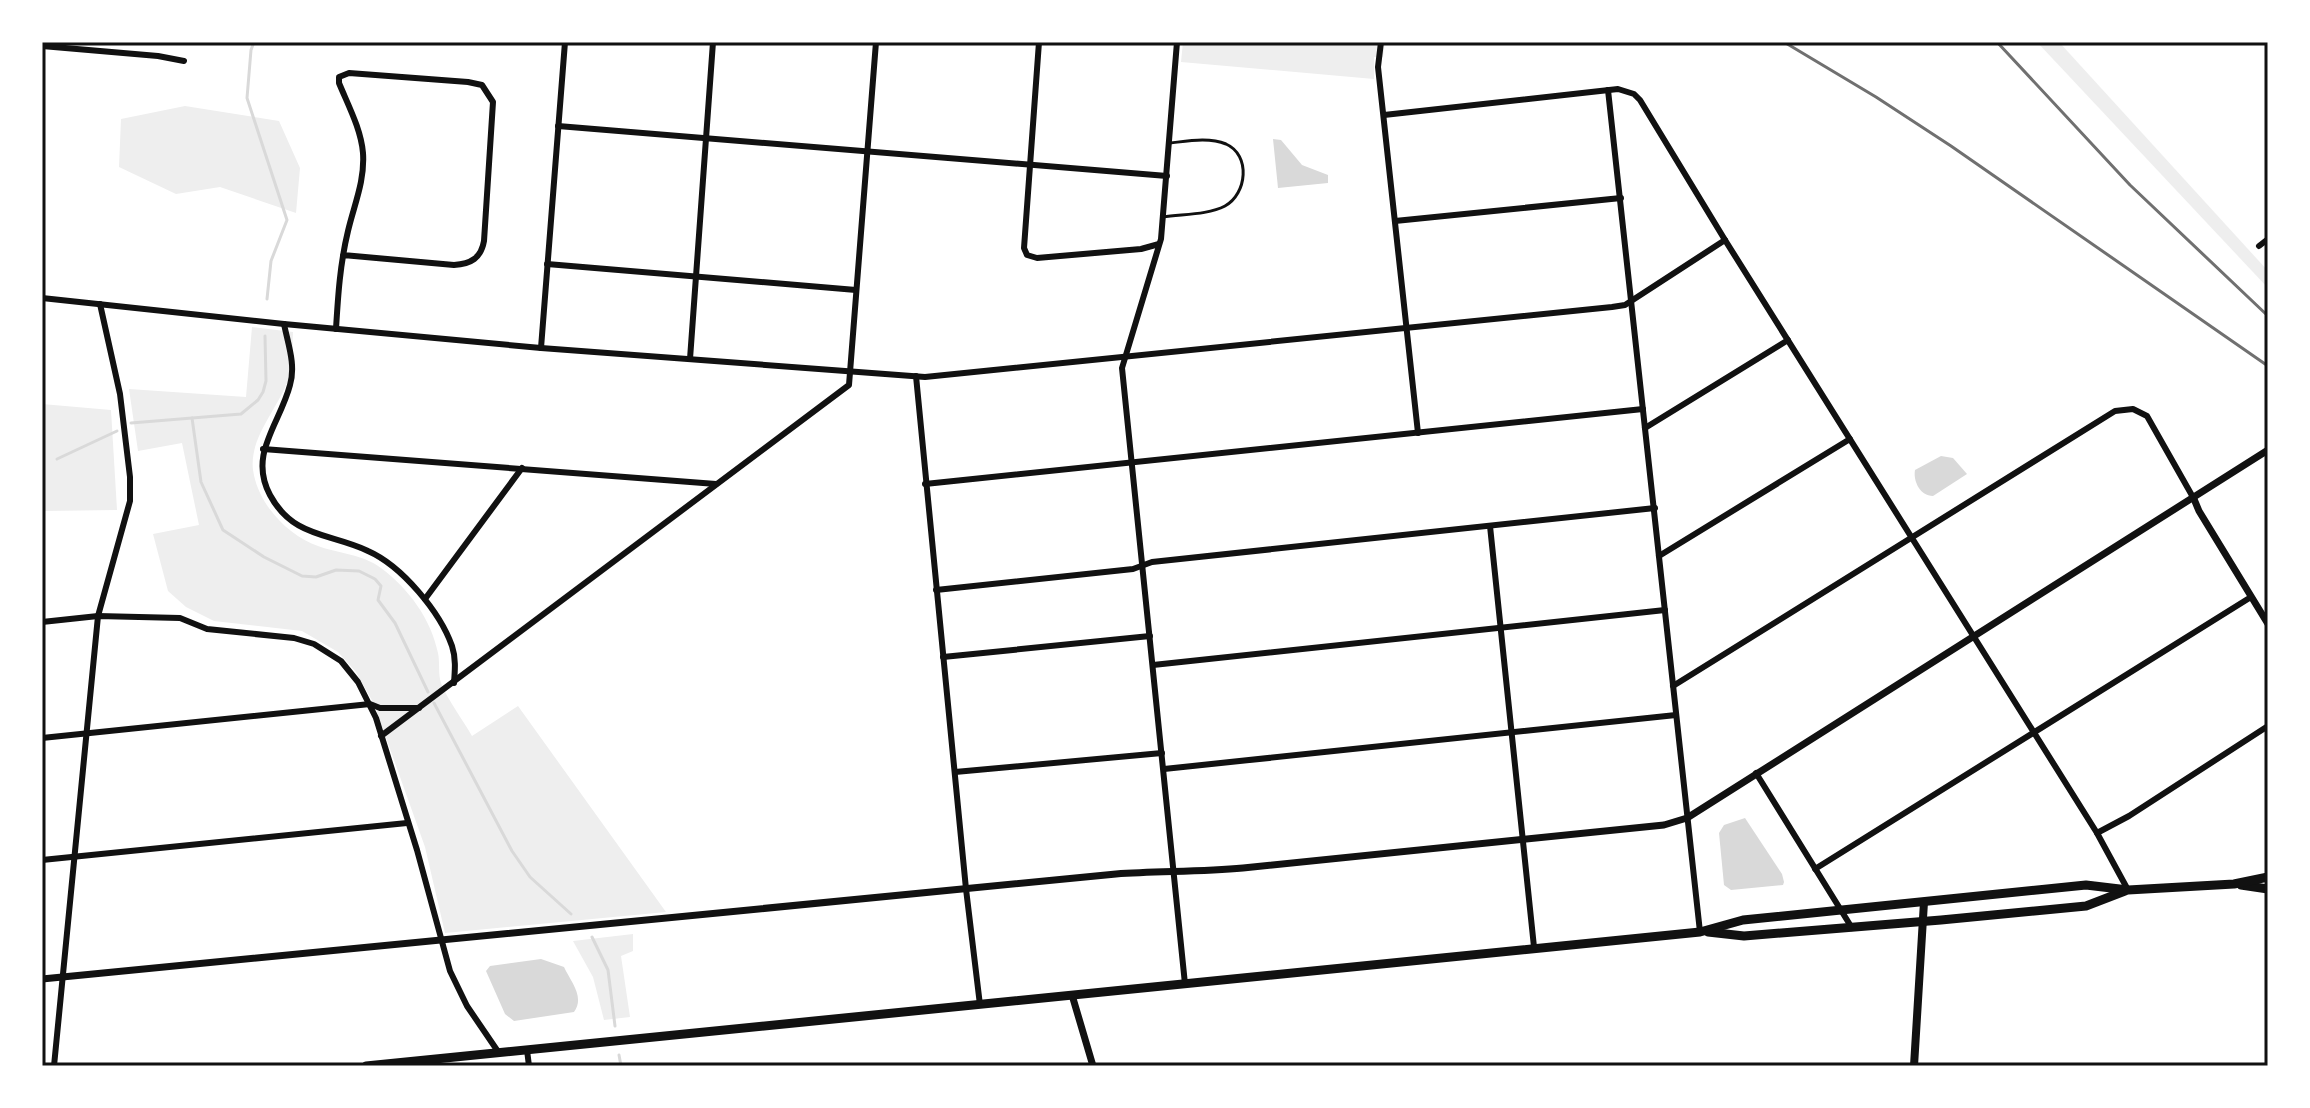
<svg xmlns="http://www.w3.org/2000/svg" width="2310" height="1108" viewBox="0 0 2310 1108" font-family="Montserrat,sans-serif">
  <rect width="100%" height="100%" fill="#fff"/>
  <g fill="#eee">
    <path d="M1183,42H1385L1383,57H1374V79L1181,62Z"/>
    <path d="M2037,42H2059L2268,271V288Z"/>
    <path d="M185,106L279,121L300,168L296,213L220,187L176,194L119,167L121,119Z"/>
    <path d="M252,327L293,332C292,345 294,362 290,375C280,407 249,436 253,470C258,504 287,535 318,546C340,554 362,554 381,568C409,589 431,619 438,653C440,662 438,674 441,683C447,699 463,720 472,736L518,706L666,912L445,933L425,847L374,704L356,672L338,652L302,631L214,621L186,607L168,591L153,534L199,525L182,443L138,451L129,389L246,397Z"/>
    <path d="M42,404L111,410L117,510L45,511L42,514Z"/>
    <path d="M633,934V951L621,956L630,1017L604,1020L593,977L573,941Z"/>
  </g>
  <g fill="#d9d9d9">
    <path d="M1273,139L1281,140L1302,165L1328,175V183L1278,188Z"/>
    <path d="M1941,456L1953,458L1967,474L1933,496C1920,496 1913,481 1915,470Z"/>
    <path d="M1745,818L1782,874L1784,882L1783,885L1731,890L1724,885L1719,833L1724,825Z"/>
    <path d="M541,959L564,967C571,982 585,997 574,1012L514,1021L505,1014L486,971L490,966Z"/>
  </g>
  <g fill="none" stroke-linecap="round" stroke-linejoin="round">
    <g stroke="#d9d9d9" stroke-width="3">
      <path d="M254,42L251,50L247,98L287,220L271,261L267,299"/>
      <path d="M192,418L201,482L223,530L264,557L302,576L316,577L336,570L359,571L375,579L381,586L378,600L395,623L428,692"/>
      <path d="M131,423L241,414L258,400L263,392L266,381L265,336"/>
      <path d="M57,459L117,431"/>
      <path d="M434,703L512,851L530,877L571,914"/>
      <path d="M592,937L608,970L615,1026"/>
      <path d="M619,1055L621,1066"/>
    </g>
    <path stroke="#111" stroke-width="3" d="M1163,217C1182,214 1208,215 1225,206C1247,194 1251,155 1226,144C1209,137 1188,141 1170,143"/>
    <g stroke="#111" stroke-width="6">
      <path d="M1039,42L1024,248L1027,255L1037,258L1141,249L1159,244"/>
      <path d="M1177,42L1161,239L1122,368L1185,984"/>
      <path d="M1381,42L1378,67L1418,433"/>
      <path d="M42,46L158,56L184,61"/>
      <path d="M1608,90L1700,932"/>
      <path d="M1384,115L1618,89L1634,94L1640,100L1725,240L2097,833L2128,890"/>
      <path d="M558,126L1167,176"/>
      <path d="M1395,221L1621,198"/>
      <path d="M2259,246L2268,239"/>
      <path d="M547,264L856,290"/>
      <path d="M42,298L284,324L541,348L925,377L1612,307L1625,305L1725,240"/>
      <path d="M284,324C288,344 296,365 290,385C280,424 248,454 270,495C293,538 330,533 368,551C402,566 440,612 452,646C456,658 455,670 454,683"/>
      <path d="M336,329C338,296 340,264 348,231C354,205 365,181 363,153C361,129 348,105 339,83V77L349,73L468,82L482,85L493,102L484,241C481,258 471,264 454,265L343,255"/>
      <path d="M541,348L565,42"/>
      <path d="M690,359L713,42"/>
      <path d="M916,376L966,889L980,1005"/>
      <path d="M1645,428L1788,340"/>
      <path d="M263,449L716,484"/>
      <path d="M925,484L1643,409"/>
      <path d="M1490,526L1534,947"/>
      <path d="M1659,556L1850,439"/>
      <path d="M936,590L1133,569L1152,562L1655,508"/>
      <path d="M425,599L522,468"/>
      <path d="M42,622L98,616L180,618L207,629L294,638L314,644L341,661L358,682L376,718L417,850L450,971L467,1006L499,1053"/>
      <path d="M943,657L1150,636"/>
      <path d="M1153,665L1665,610"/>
      <path d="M1673,686L2115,411L2133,409L2147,416L2194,499"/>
      <path d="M381,736L849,385L876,42"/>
      <path d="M42,738L370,704L380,708H419"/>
      <path d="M1164,769L1676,715"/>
      <path d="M955,772L1162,753"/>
      <path d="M1756,773L1852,928"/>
      <path d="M2097,833L2129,816L2268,726"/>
      <path d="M42,860L407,823"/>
      <path d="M1815,869L2251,597"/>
      <path d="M527,1050L529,1066"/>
      <path d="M54,1066L98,616L130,501V477L120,394L100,304"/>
    </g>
    <g stroke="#111" stroke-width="7">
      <path d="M2194,499L2199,511L2268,624"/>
      <path d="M42,979L1116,874C1158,871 1200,872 1243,868L1664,825L1687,818L2268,450"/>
      <path d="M1072,995L1093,1066"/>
    </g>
    <path stroke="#111" stroke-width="8" d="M1914,1066L1924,902"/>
    <g stroke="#111" stroke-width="9">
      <path d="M2241,885L2268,889"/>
      <path d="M1708,932L1744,936L1941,920L2086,906L2125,891"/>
      <path d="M366,1066L1700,932L1743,920L2086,885L2128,890L2234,884L2268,877"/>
    </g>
    <g stroke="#707070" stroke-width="3">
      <path d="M1784,42L1876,97L1951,146L2268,366"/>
      <path d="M1997,42L2130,185L2268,316"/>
    </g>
  </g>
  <rect width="2310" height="1108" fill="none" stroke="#ffffff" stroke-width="88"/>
  <rect x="44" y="44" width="2222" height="1020" fill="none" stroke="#111" stroke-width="3"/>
</svg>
